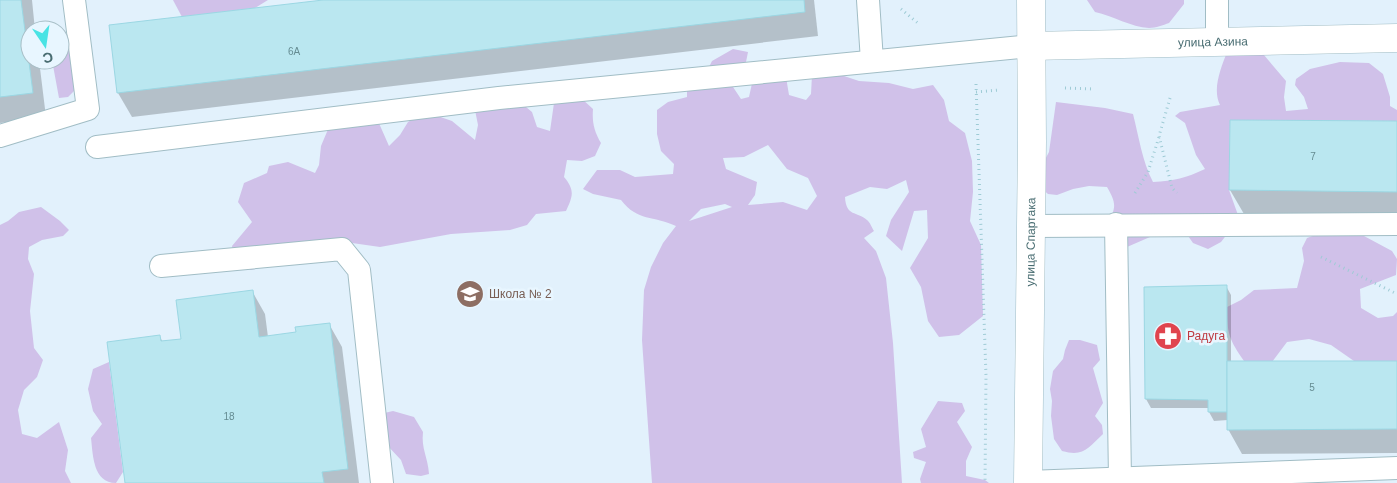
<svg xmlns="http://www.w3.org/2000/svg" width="1397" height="483" viewBox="0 0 1397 483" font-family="Helvetica,sans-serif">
  <rect width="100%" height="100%" fill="#e2f1fc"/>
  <g fill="#d0c1e9" fill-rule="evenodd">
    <path d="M173,0H268L255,8L182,17Z"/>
    <path d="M1087,0H1184V4L1169,23C1163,25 1156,28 1149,28C1131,27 1113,16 1095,12Z"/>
    <path d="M69,34L73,57L74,91L68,97L59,98L52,60H60V36Z"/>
    <path d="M1258,48L1286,81L1284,97L1286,111L1308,109L1304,97L1295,85L1296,79L1310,69L1340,62L1369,63L1383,74L1390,97V106L1397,110V121L1230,120L1229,190L1238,215L1235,224L1221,242L1208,249L1193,243L1186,233L1153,225L1150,237L1127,247L1107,225C1116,208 1117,204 1107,187L1089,186L1073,189L1057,195L1048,194L1040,187L1038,173L1049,152L1056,102L1105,108L1133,114C1139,137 1142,161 1153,182C1174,181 1186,178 1205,169L1196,155L1185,123L1175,116L1180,112L1220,105C1212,89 1221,68 1227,52Z"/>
    <path d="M733,49L748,52L746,62L730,75L733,87L741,99L749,97L753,79L788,69L787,83L789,95L806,100L811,94L812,75L844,76L859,81L889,83L913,89L933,85L944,100L949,121L965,133L972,161L973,192L970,221L981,245L983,316L959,335L939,337L928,321L921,287L910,268L928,238L927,210L914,211L902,251L886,236L891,220L909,192L906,180L887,189L870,187L845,197C846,217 857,211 867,220C870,222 872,228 874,231L864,238L876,251L886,278L893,343L902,483H652L642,340L644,290L651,267L663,243L676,226C653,215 638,222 621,200L593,194L583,189L597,170H620L635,177L673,174L674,164L661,151L657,134V110L668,102L687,97V79L707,71L712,61ZM768,145L787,169L808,178L817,196L807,210L783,202L748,205L755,195L757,182L726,169L723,158L744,157ZM725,204L732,207L689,221L701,209Z"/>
    <path d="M581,98L593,109C592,122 594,131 601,143L595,156L582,161L567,160L564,177C575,190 573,196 566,211L536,214L527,225L510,230L451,234L380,247L352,243L251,270C237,263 235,262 232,246L252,222L238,202L244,183L267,173L269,166L288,162L315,173L319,165L321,146L329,127L378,121L389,146L400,135L408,122L426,112L452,121L475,140L478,125L475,110L520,102L532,112L537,127L550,131L554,103Z"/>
    <path d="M41,207L60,221L69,230L63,236L42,240L29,247L28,259L34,274L30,311L34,348L43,360L37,377L24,390L18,410L22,434L37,438L59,422L68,450L65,471L71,483H0V225L8,221L19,212Z"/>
    <path d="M1321,233L1364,236L1392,251L1397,259L1396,275L1360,289L1361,308L1378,318L1393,316L1397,312V361H1354L1331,345L1309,339L1287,342L1272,362L1244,361C1229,339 1227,334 1227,307L1241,300L1254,290L1297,288L1304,261L1302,248L1307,238Z"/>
    <path d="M1069,340H1080L1097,345L1100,360L1093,368L1103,403L1095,416L1102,425L1103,434C1088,448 1084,457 1062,451L1054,439L1051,416L1052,401L1050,389L1053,371L1063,359L1065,350Z"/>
    <path d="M109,362L123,472L116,483C93,483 93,455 91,438L102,424L93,411L88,389L93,369Z"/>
    <path d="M938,401L962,403L965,411L957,422L972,447L966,461V476L985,480L989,483H921L920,479L926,462L914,458L913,452L926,447L921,429Z"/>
    <path d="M393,411L414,417L423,432C421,449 428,457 429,474L421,476L406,474L401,460L387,445L378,447L365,440L367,417Z"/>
  </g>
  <g fill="#0003">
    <path d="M0,0H32L35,30H30V60H39L46,117L0,123Z"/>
    <path d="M332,0H814L818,36L132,117L118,93Z"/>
    <path d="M1231,121L1397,122V216L1244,214L1230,190Z"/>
    <path d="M1226,286L1231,295V363L1397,362V453L1242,454L1228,429V420L1214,421L1209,412V408H1151L1146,399V288Z"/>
    <path d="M252,291L265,314L268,337L297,333L329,324L342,347L359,483H126L159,336L163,342L182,340Z"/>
  </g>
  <g fill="#bae7f0" stroke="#9bd7e3">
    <path d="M0,0H21L33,93L0,97Z"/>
    <path d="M323,0H804L805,12L117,93L109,25Z"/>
    <path d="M1230,120L1397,121V192L1229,190Z"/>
    <path d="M1227,285V412H1208V400L1145,399L1144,287Z"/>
    <path d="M253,290L259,337L296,332L295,327L330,323L348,469L322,472L324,483H125L107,342L160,335L161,341L181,339L176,300Z"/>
    <path d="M1227,361H1397V429L1227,430Z"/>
  </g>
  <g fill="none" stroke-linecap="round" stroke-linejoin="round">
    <g stroke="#a1bdc5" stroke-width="24">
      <g id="service">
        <path d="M868,0L872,61"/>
        <path d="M1217,41V0"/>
        <path d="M0,136L88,109L74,0"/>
        <path d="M97,147L499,98L1031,46"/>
        <path d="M1116,224L1120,479"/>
        <path d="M1030,226L1397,224"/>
        <path d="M161,266L342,249L359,270L382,483"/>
        <path d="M1028,482L1397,468"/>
      </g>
    </g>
    <g stroke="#a1bdc5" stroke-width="29">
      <g id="minor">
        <path id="s1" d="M1031,46L1397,38"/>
        <path id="s2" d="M1028,483L1032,141L1031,0"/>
      </g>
    </g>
    <g stroke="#9ecbd5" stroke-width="3" stroke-dasharray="1 4" stroke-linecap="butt">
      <path d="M901,9L919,24"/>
      <path d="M976,84L986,376L985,483"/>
      <path d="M1065,88L1094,89"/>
      <path d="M976,92L999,90"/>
      <path d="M1170,98L1159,136L1172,188L1177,193"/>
      <path d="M1135,193L1148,172L1159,137"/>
      <path d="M1321,257L1397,294"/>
    </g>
    <use href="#service" stroke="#fff" stroke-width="22"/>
    <use href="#minor" stroke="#fff" stroke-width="28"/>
  </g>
  <defs>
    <g id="school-disc" transform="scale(1.4375)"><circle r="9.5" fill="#8d6e63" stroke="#e8f6ff"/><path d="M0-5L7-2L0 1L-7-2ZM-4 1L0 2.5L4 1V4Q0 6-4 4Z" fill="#fff"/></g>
    <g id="pharmacy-disc" transform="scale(1.4375)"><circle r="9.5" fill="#e0444e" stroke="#e8f6ff"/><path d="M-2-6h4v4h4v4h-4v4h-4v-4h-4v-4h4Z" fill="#fff"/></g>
  </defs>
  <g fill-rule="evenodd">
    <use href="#school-disc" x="470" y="294"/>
    <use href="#pharmacy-disc" x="1168" y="336"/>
  </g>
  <g text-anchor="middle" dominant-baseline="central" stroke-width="5" stroke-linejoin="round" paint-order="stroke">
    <g font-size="10" fill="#658c92">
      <text x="294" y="51">6А</text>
      <text x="1313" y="156">7</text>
      <text x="1312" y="387">5</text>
      <text x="229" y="416">18</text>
    </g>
    <g font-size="12" fill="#496d72" stroke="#e8f6ff">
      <text stroke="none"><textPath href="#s1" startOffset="182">улица Азина</textPath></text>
      <text stroke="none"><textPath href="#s2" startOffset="241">улица Спартака</textPath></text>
    </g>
    <g font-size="12" fill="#785e54" stroke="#e8f6ff" text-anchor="start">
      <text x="489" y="294">Школа № 2</text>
    </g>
    <g font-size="12" fill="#be3a42" stroke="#e8f6ff" text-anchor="start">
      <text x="1187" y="336">Радуга</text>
    </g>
  </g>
  <g transform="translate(45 45) rotate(167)"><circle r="24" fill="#e8f6ff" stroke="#a8bfc7"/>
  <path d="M0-4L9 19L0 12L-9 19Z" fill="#49e3e4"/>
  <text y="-8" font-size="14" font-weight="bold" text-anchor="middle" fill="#496d72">С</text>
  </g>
</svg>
